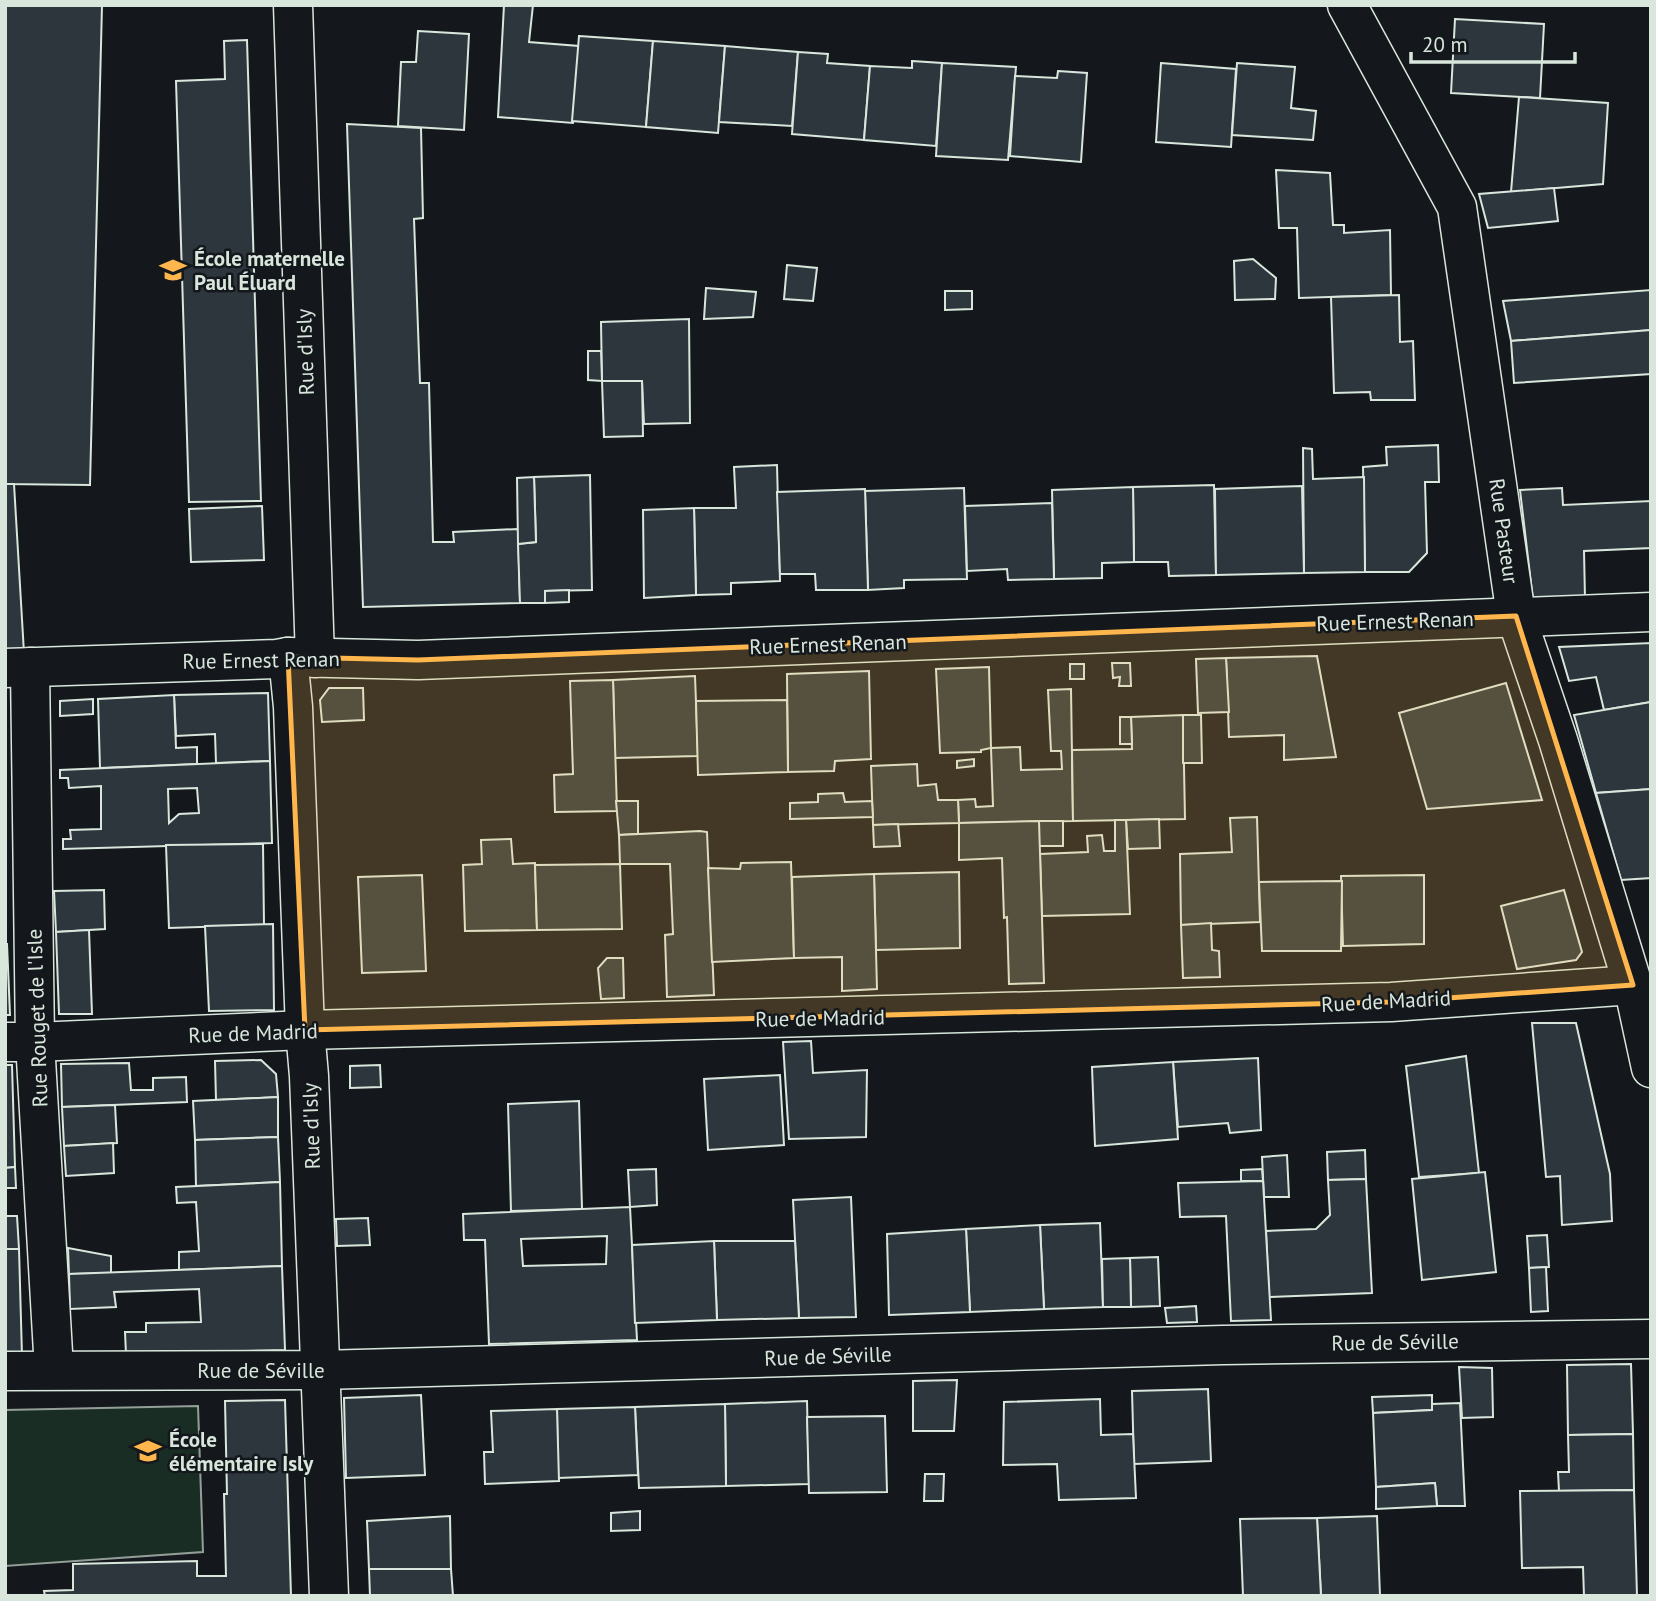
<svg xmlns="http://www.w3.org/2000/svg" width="1656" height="1601" viewBox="0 0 1656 1601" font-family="'PT Sans',sans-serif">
  <rect width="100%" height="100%" fill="#14181c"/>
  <path fill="#1a2d24" stroke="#939e99" stroke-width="2" d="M198,1406L203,1552L5,1566V1410Z"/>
  <g fill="#2c363c" stroke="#d8e6dc" stroke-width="2" fill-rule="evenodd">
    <path d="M5,5H102L90,485L5,484Z"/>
    <path d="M504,5H533L529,42L579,46L573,123L498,117Z"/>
    <path d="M1455,19L1544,24L1540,98L1451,93Z"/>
    <path d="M418,31L469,34L464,130L398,126L401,62H416Z"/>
    <path d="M579,36L653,41L646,127L572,121Z"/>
    <path d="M247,40L261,501L189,502L176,81L225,79L224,41Z"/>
    <path d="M653,41L725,46L718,133L646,127Z"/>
    <path d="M725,46L798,52L792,126L719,122Z"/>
    <path d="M798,52L828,54L827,63L870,66L864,140L792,134Z"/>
    <path d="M912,61L942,63L936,146L864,140L870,66L912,68Z"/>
    <path d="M942,63L1016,67L1008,160L936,156Z"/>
    <path d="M1161,63L1236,69L1231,147L1156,142Z"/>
    <path d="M1237,63L1295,67L1291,108L1316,111L1313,140L1232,135Z"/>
    <path d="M1058,71L1087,73L1081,162L1010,156L1015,76L1057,78Z"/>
    <path d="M1519,97L1608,103L1603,184L1511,192Z"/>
    <path d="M347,124L421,128L423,218L414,219L420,383H429L433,542H454L453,532L518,529L520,603L363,607Z"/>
    <path d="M1276,170L1330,173L1333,225H1344V233L1390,230L1391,295L1299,298L1297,228H1279Z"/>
    <path d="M1554,188L1558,221L1488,228L1479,194Z"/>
    <path d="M1253,259L1276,278L1275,299L1235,300L1234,261Z"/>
    <path d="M787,265L817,268L813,301L784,299Z"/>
    <path d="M706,288L756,292L753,317L704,319Z"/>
    <path d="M1651,290V330L1511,341L1503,301Z"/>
    <path d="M945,291H972V309L945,310Z"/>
    <path d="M1399,295L1400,342L1413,341L1415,400H1371L1370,392L1334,393L1331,297Z"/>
    <path d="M689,319L690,423L644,424L642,381H602L601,322Z"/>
    <path d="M1651,330V374L1514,383L1511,341Z"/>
    <path d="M588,351H601L602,381L588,380Z"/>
    <path d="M602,381H642L643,436L604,437Z"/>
    <path d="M1438,445L1439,482H1425L1427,553L1409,572H1365L1363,467L1387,465L1386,447Z"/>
    <path d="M1303,448L1312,449L1313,479L1364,477L1365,572L1304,573Z"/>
    <path d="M777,465L780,581L731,583V594L696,595L694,508H736L734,467Z"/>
    <path d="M590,475L592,590L545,591V603H520L518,544L536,542L534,477Z"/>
    <path d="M534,477L536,542L518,544L517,478Z"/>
    <path d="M5,484H14L24,653L5,654Z"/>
    <path d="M1214,485L1216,575L1169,576L1168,562H1134L1133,487Z"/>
    <path d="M1302,486L1304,573L1216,575L1215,489Z"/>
    <path d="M1133,487L1134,562L1102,563V578L1054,579L1052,490Z"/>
    <path d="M964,488L967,579L904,580V588L868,590L865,491Z"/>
    <path d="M1562,488L1563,505L1651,501V548L1584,551L1585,598L1533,600L1520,490Z"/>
    <path d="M865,489L868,590H816L815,574H780L777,492Z"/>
    <path d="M1052,503L1054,579L1008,580L1007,569L967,571L965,506Z"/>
    <path d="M262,506L264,560L191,562L189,509Z"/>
    <path d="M694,508L696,595L644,598L643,510Z"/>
    <path d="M569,590V602L545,603V591Z"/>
    <path d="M1651,643V702L1604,710L1596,677L1569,681L1559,647Z"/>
    <path d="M1317,656L1336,757L1284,760V735L1229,737L1226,658Z"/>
    <path d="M1226,658L1229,712L1198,713L1196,659Z"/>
    <path d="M1112,663H1130L1131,686H1119L1120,677L1113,678Z"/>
    <rect x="1070" y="664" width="14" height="15"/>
    <path d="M989,667L991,748L981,750V752L940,753L936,669Z"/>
    <path d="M869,671L871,759L835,761L834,771L788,772L787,674Z"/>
    <path d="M695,676L698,756L615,758L613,680Z"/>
    <path d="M613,680L617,811L555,812L554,775L573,774L570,681Z"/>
    <path d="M1506,683L1542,800L1427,809L1399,713Z"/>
    <path d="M329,688H363L364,720L322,722L320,700Z"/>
    <path d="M1071,689L1073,821L959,823L958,800L975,799L976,807L993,806L991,748L1020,747L1021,770L1062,769L1061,751H1051L1048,690Z"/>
    <path d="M268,693L270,761L216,763L215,734L176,736L174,695Z"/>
    <path d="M174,695L176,748L197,747V764L100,768L98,699Z"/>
    <path d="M93,699V714L60,716V701Z"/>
    <path d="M787,700L788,772L698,775L696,701Z"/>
    <path d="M1651,702V789L1596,793L1574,715Z"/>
    <path d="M1183,715L1185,819L1073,821L1072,750L1132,749L1131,717Z"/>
    <path d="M1183,715H1201L1202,763H1183Z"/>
    <path d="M1120,717H1131L1132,744H1120Z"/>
    <path d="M974,759V766L957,768V761Z"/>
    <path d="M270,761L272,843L63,849V839H71L70,830L101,829V786L69,788L68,778H60V770ZM197,788L199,813L179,814L169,823L168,789Z"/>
    <path d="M917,764L918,786L936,784L938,800H958L959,823L873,825L871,766Z"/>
    <path d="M1651,789V878L1621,880L1596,793Z"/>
    <path d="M843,793L845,802L872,801L873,817L790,819V803L818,802V794Z"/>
    <path d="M616,801H638V834L619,835Z"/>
    <path d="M1257,817L1260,922L1181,925L1180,854L1232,852L1230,818Z"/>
    <path d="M1159,819L1160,848L1128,849L1126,820Z"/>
    <path d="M1115,820H1126L1130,914L1042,916L1040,854L1088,852L1087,836L1102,835L1104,851H1115Z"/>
    <rect x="1039" y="821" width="24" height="25"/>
    <path d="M1039,821L1044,983L1009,984L1007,917L1004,918L1002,858L959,860V823Z"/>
    <path d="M898,824L900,846L874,847L873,825Z"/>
    <path d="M700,831L707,832L714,995L667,997L665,935L673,934L670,864H620L619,835Z"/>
    <path d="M511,839L513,864L535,863L537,930L465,931L463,865L482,864L481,840Z"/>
    <path d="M263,844L264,925L169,928L166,845Z"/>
    <path d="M791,862L794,958L712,962L708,868L740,869L741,863Z"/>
    <path d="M620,864L622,929L537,930L535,865Z"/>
    <path d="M959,872L960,948L876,950L874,874Z"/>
    <path d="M874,874L877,989L842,991V957L794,958L792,877Z"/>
    <path d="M422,875L426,971L362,973L358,877Z"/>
    <path d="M1424,875V944L1343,946L1341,876Z"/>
    <path d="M1342,881L1341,951H1262L1259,882Z"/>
    <path d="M104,890L105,929L56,932L54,891Z"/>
    <path d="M1564,890L1582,952L1576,960L1517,969L1501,906Z"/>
    <path d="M1211,923L1212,950L1219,951L1220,977L1183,978L1181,925Z"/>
    <path d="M273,924L274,1010L209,1011L205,926Z"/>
    <path d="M89,930L92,1014H59L56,932Z"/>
    <path d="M5,944H7L10,1015H5Z"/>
    <path d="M607,958H623L624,998L601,999L598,968Z"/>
    <path d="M1532,1023H1576L1610,1174L1612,1221L1562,1225L1560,1176L1546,1177Z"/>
    <path d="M811,1041L813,1073L867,1070L866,1137L789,1139L783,1042Z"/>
    <path d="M1466,1056L1479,1173L1419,1177L1406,1066Z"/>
    <path d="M1258,1058L1261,1130L1230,1133L1228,1123L1178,1127L1173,1062Z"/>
    <path d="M261,1060L276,1074L278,1097L216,1100L215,1061Z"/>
    <path d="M1173,1062L1178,1139L1095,1146L1092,1067Z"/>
    <path d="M129,1063L131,1090H153V1078L186,1077L187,1102L62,1107L61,1064Z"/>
    <path d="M5,1065H12L15,1167L5,1168Z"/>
    <path d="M380,1065L381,1087L350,1088V1066Z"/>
    <path d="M780,1075L784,1145L708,1150L704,1079Z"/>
    <path d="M278,1097V1137L195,1140L193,1101Z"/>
    <path d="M579,1101L582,1209L511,1211L508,1104Z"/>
    <path d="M115,1105L117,1143L64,1146L62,1107Z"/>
    <path d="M278,1137L280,1182L196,1186L195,1140Z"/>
    <path d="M113,1143L114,1173L66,1176L64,1146Z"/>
    <path d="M1365,1150L1366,1179L1328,1180L1327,1152Z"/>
    <path d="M1287,1155L1289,1197H1264L1262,1157Z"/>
    <path d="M15,1167L16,1188H5V1168Z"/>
    <path d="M656,1169L657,1205L630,1207L628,1170Z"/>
    <path d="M1262,1169L1263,1181H1241V1170Z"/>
    <path d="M1485,1172L1496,1272L1422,1280L1412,1179Z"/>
    <path d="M1366,1179L1372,1293L1269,1297L1266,1231L1316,1229L1330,1215L1328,1180Z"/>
    <path d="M1263,1181L1271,1320L1231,1321L1226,1216L1180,1217L1178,1183Z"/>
    <path d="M280,1182L282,1266L179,1270V1252L199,1251L196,1202L177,1203L176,1187Z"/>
    <path d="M851,1197L856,1317L799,1318L793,1200Z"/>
    <path d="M630,1207L637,1340L489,1344L485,1240H464L463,1214ZM607,1236L606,1264L523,1266L521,1239Z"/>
    <path d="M5,1216H17L19,1249H5Z"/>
    <path d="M368,1218L370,1245L337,1246L336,1219Z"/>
    <path d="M1100,1223L1103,1307L1044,1309L1040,1225Z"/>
    <path d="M1040,1225L1044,1309L970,1312L966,1229Z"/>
    <path d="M966,1229L970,1312L889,1315L887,1234Z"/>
    <path d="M1547,1235L1549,1267L1529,1268L1527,1236Z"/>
    <path d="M714,1241H795L799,1318L717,1320Z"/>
    <path d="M714,1241L717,1320L635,1323L632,1245Z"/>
    <path d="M68,1248L111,1256V1273L69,1274Z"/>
    <path d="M5,1249H19L22,1356L5,1357Z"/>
    <path d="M1158,1257L1160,1306L1131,1307L1130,1258Z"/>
    <path d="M1130,1258L1131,1307H1103L1102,1259Z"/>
    <path d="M282,1266L285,1350L126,1354L125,1332H146V1323L201,1322L199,1289L114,1292L116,1307L70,1309L69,1274Z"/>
    <path d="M1546,1267L1548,1311L1531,1312L1529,1268Z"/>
    <path d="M1196,1306L1197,1322L1167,1323L1165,1308Z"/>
    <path d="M1631,1364L1633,1434L1568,1435L1567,1365Z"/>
    <path d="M1459,1367L1492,1368L1493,1417L1462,1418Z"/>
    <path d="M957,1380L954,1431H913V1381Z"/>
    <path d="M1208,1389L1211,1461L1134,1464L1132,1391Z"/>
    <path d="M421,1395L425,1475L346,1478L344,1398Z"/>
    <path d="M1432,1395V1410L1373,1413L1372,1397Z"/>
    <path d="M1100,1399L1101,1435L1133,1434L1136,1498L1059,1500L1057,1464L1003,1465L1004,1402Z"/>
    <path d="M285,1400L291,1596H45L44,1591L73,1590V1564L197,1561V1576H226L224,1494H227L225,1401Z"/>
    <path d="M807,1401L809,1484L726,1486L725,1404Z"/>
    <path d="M1460,1403L1465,1506H1437L1435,1483L1376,1487L1373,1413L1432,1410V1404Z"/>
    <path d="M725,1404L726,1486L639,1488L635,1407Z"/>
    <path d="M635,1407L638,1475L558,1478L557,1409Z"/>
    <path d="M557,1409L559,1481L485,1484L484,1452H493L491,1411Z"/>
    <path d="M885,1416L887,1492L809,1493L807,1417Z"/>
    <path d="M1633,1434L1634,1490L1559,1491L1558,1472H1569L1568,1435Z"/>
    <path d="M925,1474H944L943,1501H924Z"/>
    <path d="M1435,1483L1437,1506L1376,1509V1487Z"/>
    <path d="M1634,1490L1637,1596H1584L1583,1567L1522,1568L1520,1491Z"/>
    <path d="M640,1511V1530L611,1531V1513Z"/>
    <path d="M450,1516L451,1569H369L367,1521Z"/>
    <path d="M1377,1516L1380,1596H1321L1317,1518Z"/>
    <path d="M1317,1518L1321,1596H1243L1240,1519Z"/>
    <path d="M369,1569H451L453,1596H370Z"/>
  </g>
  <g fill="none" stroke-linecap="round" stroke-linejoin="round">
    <g stroke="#d8e6dc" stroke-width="41">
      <g id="street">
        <path d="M293,5L315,658"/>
        <path d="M1347,5L1457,207L1516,616L1558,740L1633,985L1651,1068"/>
        <path d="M288,657L293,707L305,1030L309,1076L329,1596"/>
        <path d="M30,667L35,1042L54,1370"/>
        <path d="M5,668L277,659L288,657L418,660L1651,612"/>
        <path d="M5,1042H35L305,1030L1391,1002L1633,985"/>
        <path d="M5,1371L321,1370L1223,1345L1651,1339"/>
      </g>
    </g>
    <use href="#street" stroke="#14181c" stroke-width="38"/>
  </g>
  <path fill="#ffb74d" fill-opacity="0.2" stroke="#ffb74d" stroke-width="5" stroke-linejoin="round" d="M1516,616L1633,985L1391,1002L305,1030L288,657L418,660Z"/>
  <defs>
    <g id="school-bare" transform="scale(2.1)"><path d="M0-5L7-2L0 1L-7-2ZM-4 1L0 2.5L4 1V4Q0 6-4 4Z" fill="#ffb74d" stroke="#14181c" stroke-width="2.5" paint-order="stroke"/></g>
  </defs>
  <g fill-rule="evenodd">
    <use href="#school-bare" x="173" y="270"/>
    <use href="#school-bare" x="148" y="1451"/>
  </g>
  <g text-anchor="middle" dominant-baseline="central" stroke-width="5" stroke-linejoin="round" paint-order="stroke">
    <g font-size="21" font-weight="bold" fill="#d8e6dc" stroke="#14181c" text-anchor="start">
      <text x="194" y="258">École maternelle<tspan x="194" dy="24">Paul Éluard</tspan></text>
      <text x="169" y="1439">École<tspan x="169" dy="24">élémentaire Isly</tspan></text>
    </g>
    <g font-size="21" fill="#d8e6dc" stroke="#14181c">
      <text transform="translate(305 352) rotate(-92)">Rue d'Isly</text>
      <text transform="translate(1504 531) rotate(82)">Rue Pasteur</text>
      <text transform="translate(1395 621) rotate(-2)">Rue Ernest Renan</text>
      <text transform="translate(828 644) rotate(-2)">Rue Ernest Renan</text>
      <text transform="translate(261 660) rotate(-1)">Rue Ernest Renan</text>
      <text transform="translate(1386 1001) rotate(-3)">Rue de Madrid</text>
      <text transform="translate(37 1018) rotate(-92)">Rue Rouget de l'Isle</text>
      <text transform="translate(820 1018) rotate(-1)">Rue de Madrid</text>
      <text transform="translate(253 1033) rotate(-2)">Rue de Madrid</text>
      <text transform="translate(311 1126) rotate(-92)">Rue d'Isly</text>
      <text transform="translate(1395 1342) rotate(-1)">Rue de Séville</text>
      <text transform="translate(828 1356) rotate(-2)">Rue de Séville</text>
      <text x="261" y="1370">Rue de Séville</text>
    </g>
  </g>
  <rect width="1656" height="1601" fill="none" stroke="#d8e6dc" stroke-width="14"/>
  <path d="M1411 52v10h164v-10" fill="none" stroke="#d8e6dc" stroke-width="3.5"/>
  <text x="1422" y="52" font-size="21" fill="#d8e6dc" stroke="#14181c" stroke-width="5" paint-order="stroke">20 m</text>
</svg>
